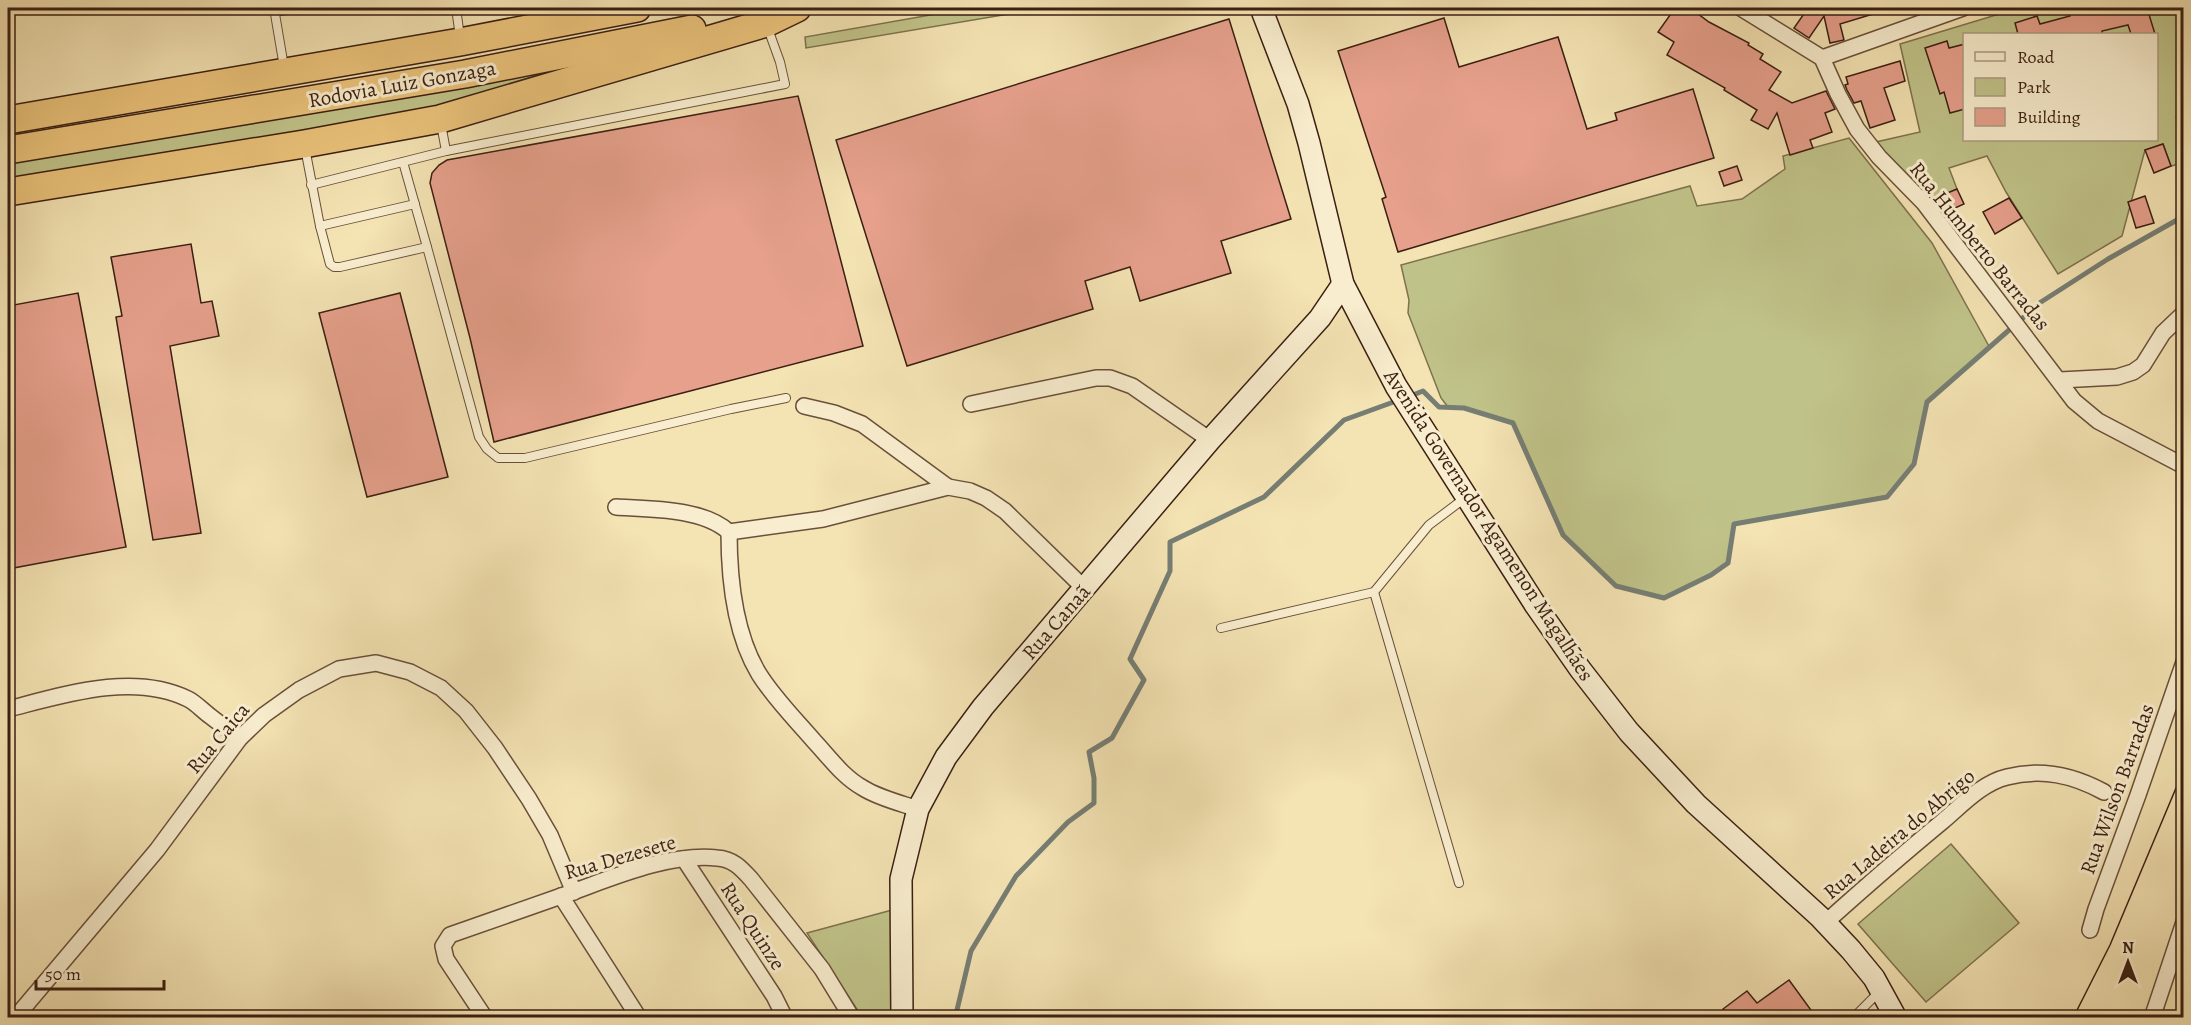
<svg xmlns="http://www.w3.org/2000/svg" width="2191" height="1025" viewBox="0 0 2191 1025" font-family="Alegreya,serif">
  <rect width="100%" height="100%" fill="#f4e3b3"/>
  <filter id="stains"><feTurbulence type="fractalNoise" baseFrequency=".00333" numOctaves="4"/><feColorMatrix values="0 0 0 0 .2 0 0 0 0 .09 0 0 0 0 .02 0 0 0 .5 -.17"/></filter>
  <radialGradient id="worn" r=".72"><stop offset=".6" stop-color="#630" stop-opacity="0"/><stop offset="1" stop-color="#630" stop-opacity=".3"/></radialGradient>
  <g fill="#c0c389" stroke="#7e714e" stroke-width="1.5" fill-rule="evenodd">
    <path d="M970,8H1045L806,48L805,37Z"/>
    <path d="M2019,8H2183V113L2176,117L2183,131V163L2171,166L2163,144L2145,150L2122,236L2058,274L2006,192L1987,156L1949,168L1957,189L1930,201L1876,142L1920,132L1900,44ZM1964,34H2156V140H1964Z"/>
    <path d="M566,63L456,107L8,185V161Z"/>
    <path d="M1849,138L1932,243L1990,348L1927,402L1914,464L1887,497L1734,524L1728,563L1711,575L1664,598L1616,586L1563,535L1513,423L1464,408L1448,407L1441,398L1408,313L1409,300L1401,265L1690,186L1697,206L1742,199L1785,169L1783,156Z"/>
    <path d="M1951,844L2019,923L1926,1002L1858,924Z"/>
    <path d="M892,910L896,1017H862L807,933Z"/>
  </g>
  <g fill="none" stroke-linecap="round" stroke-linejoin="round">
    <g stroke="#767e74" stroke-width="5">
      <path d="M1408,397L1423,391L1439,407L1464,408L1513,423L1563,535L1616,586L1664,598L1711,575L1728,563L1734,524L1887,497L1914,464L1927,402L2041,302L2108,259L2184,216"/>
      <path d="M958,1018L957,1010L971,951L1016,876L1068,822L1094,803V778L1089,752L1112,738L1144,680L1130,659L1170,571V542L1264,497L1344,420L1399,400"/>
    </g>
  </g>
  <g fill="#e6a08c" stroke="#3b1f12" stroke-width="1.5">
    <path d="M1675,8H1690L1709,22L1749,43L1748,45L1763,54L1760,59L1781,72L1769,90L1792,103L1826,91L1835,109L1825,113L1832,132L1810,140L1813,148L1790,155L1777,113L1768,129L1751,120L1757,110L1724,90L1725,88L1667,55L1674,42L1658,32Z"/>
    <path d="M1808,8H1882L1883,11L1840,24L1844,40L1830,43L1824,16L1809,38L1794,28Z"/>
    <path d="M2068,8H2091L2092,11L2108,8H2147L2155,34H2131L2128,25L2102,31V34H2018L2015,23L2037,16L2040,24L2070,16Z"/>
    <path d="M1444,18L1459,67L1558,37L1587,129L1617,120L1615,113L1693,89L1714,158L1398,252L1382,199L1386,197L1338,51Z"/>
    <path d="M1229,19L1291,219L1221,241L1231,273L1140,301L1130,267L1085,281L1093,309L907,366L836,140Z"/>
    <path d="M1947,41L1949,48L1965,44V109L1950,113L1944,92L1940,94L1925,48Z"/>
    <path d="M1900,61L1905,81L1884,88L1895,120L1870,128L1861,101L1854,103L1847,90L1845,85L1848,84L1846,77Z"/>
    <path d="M798,96L863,346L494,442L470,338L430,183L432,173L439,165L447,160Z"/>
    <path d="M2163,144L2171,166L2154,173L2145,150Z"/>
    <path d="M1737,166L1742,180L1724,186L1719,172Z"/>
    <path d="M1957,189L1964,204L1944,213L1933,199Z"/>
    <path d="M2145,196L2154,223L2136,228L2128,202Z"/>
    <path d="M2009,198L2022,218L1995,234L1983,212Z"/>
    <path d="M191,244L201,303L212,301L219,336L170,346L201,533L153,540L116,317L122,316L111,257Z"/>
    <path d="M78,293L126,547L8,569V306Z"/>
    <path d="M400,293L448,477L367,497L319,313Z"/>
    <path d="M1789,980L1816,1017H1730L1723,1009L1747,991L1757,1003Z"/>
  </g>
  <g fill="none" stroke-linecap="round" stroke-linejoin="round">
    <g stroke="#69503a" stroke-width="10">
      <g id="lane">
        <path d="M274,8L284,67"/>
        <path d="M456,8L460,37"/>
        <path d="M274,12L299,8"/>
        <path d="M305,148L320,226L330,264L334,267H340L427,247L479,437L487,449L498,458H525L731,409L786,398"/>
        <path d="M446,151L785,84L780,62L767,26"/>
        <path d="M403,162L427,247"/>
        <path d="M311,185L446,151L441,124"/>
        <path d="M320,226L415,204"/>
        <path d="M1221,628L1374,592"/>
        <path d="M1459,883L1374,592L1429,525L1465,498"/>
        <path d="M1853,1018L1880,991"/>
      </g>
    </g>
    <g stroke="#69503a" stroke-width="18">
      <g id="street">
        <path d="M1741,8L1822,58L1838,94L1857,129L1879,157L1924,203L2074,401L2098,421L2184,466"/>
        <path d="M1822,58L1963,8"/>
        <path d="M2060,380L2117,377L2133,372L2143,365L2163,333L2184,313"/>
        <path d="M971,404L1096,378H1110L1132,386L1210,440"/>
        <path d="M804,406L834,413L862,424L948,487"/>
        <path d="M616,507C650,509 703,508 729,532"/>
        <path d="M729,532L823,519L948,487L970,491L986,498L1005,511L1085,589"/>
        <path d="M729,532C729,579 734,633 759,674C774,698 795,719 814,741C829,757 843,777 863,788C879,798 900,803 918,809"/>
        <path d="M8,709C63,695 133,672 188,699C196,703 203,711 210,716C220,724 230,731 240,738"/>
        <path d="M684,859L774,996L785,1018"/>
        <path d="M561,896L639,1018"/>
        <path d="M1825,923C1864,888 1903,854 1943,821C1962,805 1982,783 2007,777C2042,768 2073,775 2104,792"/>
        <path d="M2090,930L2096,909L2138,795L2184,662"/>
        <path d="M15,1018L157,850L240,738L264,715L299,690L339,669L376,663L410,672L441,688L466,711L495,748L529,799L550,835L574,892"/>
        <path d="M485,1018L446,959L443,946L450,935C489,921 528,908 567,894C612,878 668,853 717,858C733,859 741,868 751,879L822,969L852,1018"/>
        <path d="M2152,1018L2184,922"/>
      </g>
    </g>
    <g stroke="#3b1f12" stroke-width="24">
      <g id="secondary">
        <path d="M1261,8L1298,104L1309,143L1343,284L1396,386L1536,606L1580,669L1629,732L1696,804L1820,917L1851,950L1874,978L1896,1018"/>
        <path d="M902,1018L901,879L918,809L946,757L983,707L1210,440L1320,318L1343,284"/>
      </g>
    </g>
    <g stroke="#3b1f12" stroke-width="30">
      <g id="highway">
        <path d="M8,120L460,42L637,8"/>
        <path d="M8,150L465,74L692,29"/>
        <path d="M8,192L304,144L440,119L766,23L797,8"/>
      </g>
    </g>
    <use href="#lane" stroke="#f8edce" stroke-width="8"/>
    <use href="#street" stroke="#f8edce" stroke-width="15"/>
    <use href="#secondary" stroke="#f8edce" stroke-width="21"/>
    <use href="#highway" stroke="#eac27a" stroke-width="27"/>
    <path stroke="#3b1f12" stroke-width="1.5" d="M2073,1018L2110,945L2184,769"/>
  </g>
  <g text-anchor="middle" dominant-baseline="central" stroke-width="6" stroke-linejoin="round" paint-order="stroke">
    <g font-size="21" fill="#3b1f12" stroke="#f8edce">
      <text transform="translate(402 84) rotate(-10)">Rodovia Luiz Gonzaga</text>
      <text transform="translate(1980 246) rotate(51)">Rua Humberto Barradas</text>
      <text transform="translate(1489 525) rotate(57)">Avenida Governador Agamenon Magalhães</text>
      <text transform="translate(1056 622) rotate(-49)">Rua Canaã</text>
      <text transform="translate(218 738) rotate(-50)">Rua Caica</text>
      <text transform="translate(2117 789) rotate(-70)">Rua Wilson Barradas</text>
      <text transform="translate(1899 834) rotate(-40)">Rua Ladeira do Abrigo</text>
      <text transform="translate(620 857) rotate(-16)">Rua Dezesete</text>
      <text transform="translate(753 926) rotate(57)">Rua Quinze</text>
    </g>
  </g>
  <rect width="2191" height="1025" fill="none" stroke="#f4e3b3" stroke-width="30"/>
  <rect x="9" y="9" width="2173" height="1007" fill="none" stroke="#3b1f12" stroke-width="3"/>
  <rect x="15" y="15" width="2161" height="995" fill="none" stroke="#3b1f12" stroke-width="1.5"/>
  <rect x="1963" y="33" width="195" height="108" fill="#f8edce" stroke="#ac9b83" stroke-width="1.5"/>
  <rect x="1975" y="52" width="30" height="9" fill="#f8edce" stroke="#ac9b83" stroke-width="1.5"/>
  <text x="2017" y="63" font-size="18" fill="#3b1f12">Road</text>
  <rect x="1975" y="78" width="30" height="18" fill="#c0c389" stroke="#ac9b83" stroke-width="1.5"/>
  <text x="2017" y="93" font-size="18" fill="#3b1f12">Park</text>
  <rect x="1975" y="108" width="30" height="18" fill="#e6a08c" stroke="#ac9b83" stroke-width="1.5"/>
  <text x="2017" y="123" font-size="18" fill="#3b1f12">Building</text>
  <g transform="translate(2128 962)" stroke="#f8edce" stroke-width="4.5" paint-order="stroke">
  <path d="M0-4.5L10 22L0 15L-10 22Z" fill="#3b1f12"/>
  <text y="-9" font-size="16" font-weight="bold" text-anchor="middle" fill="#3b1f12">N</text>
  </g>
  <path d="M36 980v9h128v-9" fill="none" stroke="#3b1f12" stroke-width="3"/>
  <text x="45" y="980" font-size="18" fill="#3b1f12" stroke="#f8edce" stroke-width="4.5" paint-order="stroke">50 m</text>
  <rect width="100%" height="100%" filter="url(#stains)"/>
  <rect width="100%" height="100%" fill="url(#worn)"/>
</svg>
